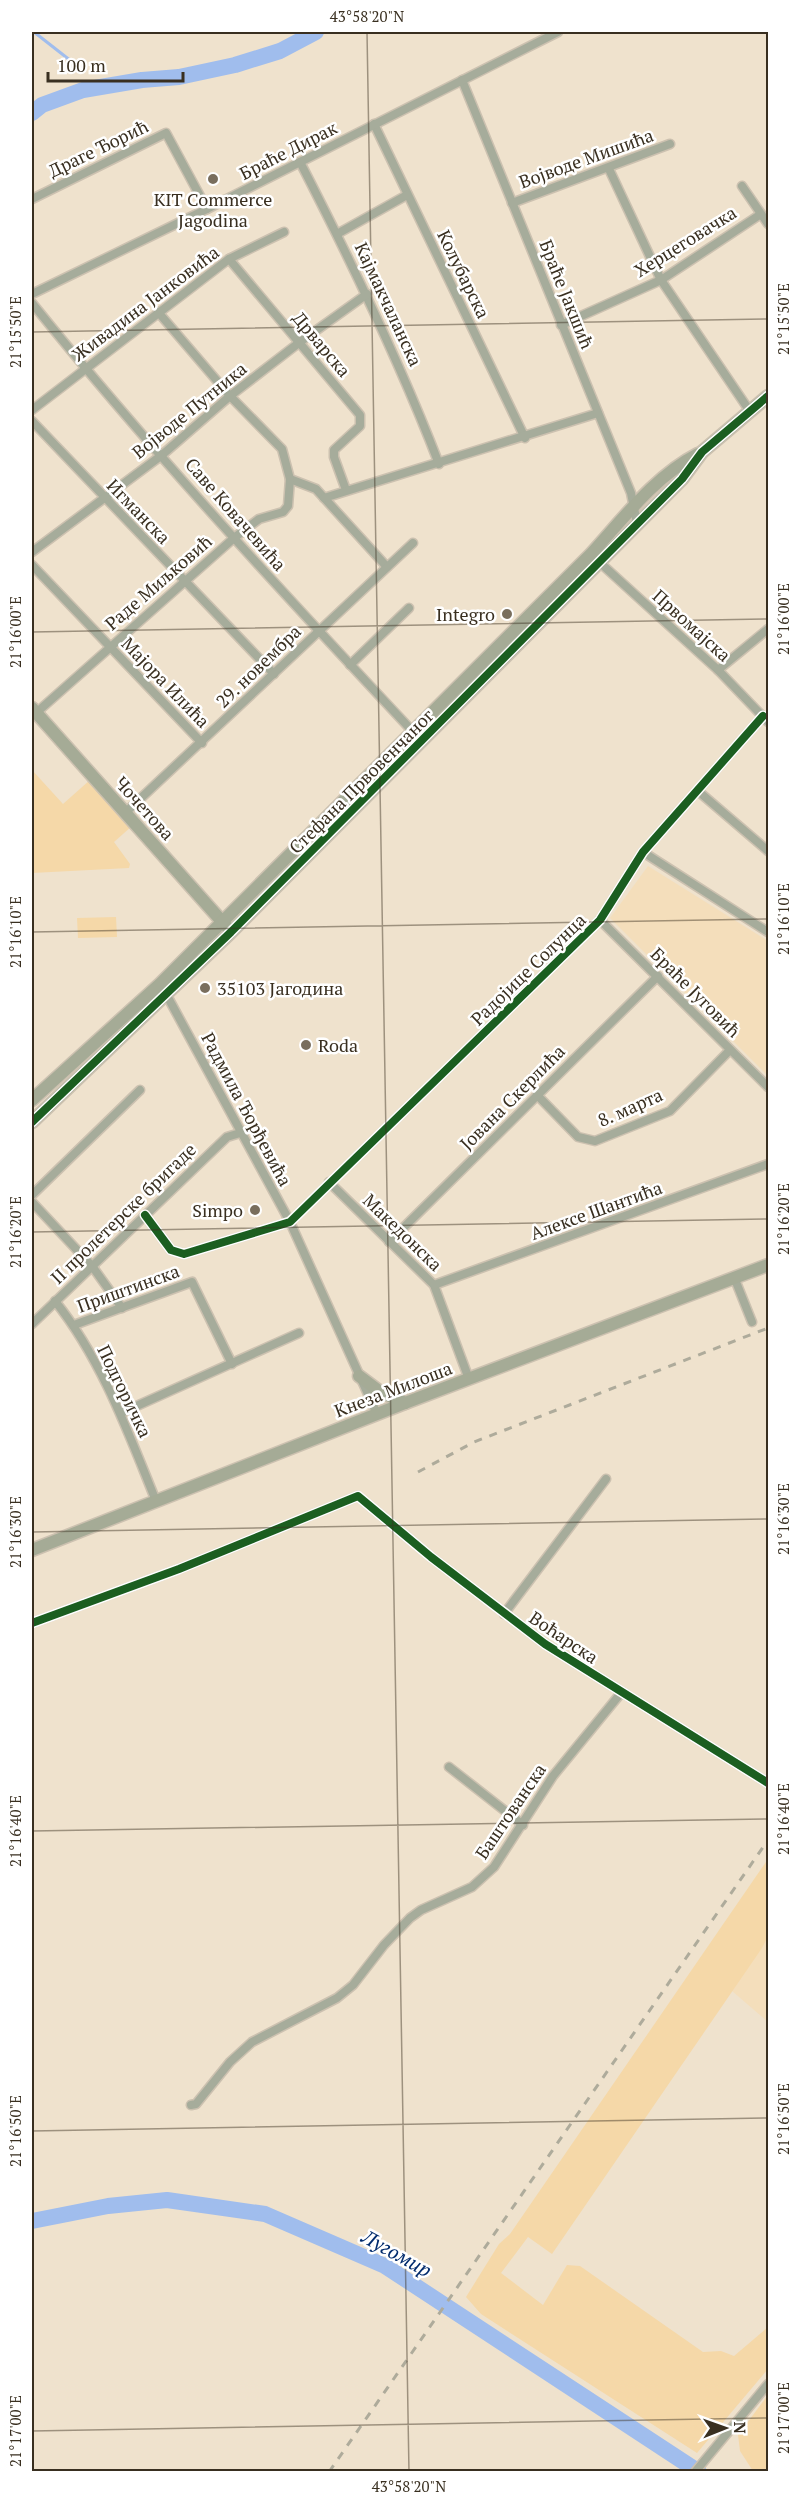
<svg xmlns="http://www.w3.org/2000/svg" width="800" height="2503" viewBox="0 0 800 2503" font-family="'PT Serif',serif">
  <rect width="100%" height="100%" fill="#efe2cd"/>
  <g fill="#f4debb">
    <path d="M648,866L768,941V1076L610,918Z"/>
    <path d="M768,1936V2022L732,1991Z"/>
  </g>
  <g fill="#f5d8a8">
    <path d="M32,770L63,804L90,780L132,826L114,842L130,864L129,868L32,873Z"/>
    <path d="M116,917L117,937L78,938L77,918Z"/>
    <path d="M768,1859V1936L762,1948L552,2254L528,2237L501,2273L543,2305L567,2265L580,2266L703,2352L721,2351L734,2356L768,2327V2369L697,2453L481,2314L466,2297L499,2244L510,2234Z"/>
    <path d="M768,2395V2471H753L740,2451L738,2435Z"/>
  </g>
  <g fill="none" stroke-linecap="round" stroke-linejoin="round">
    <path stroke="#a0bded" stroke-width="3" d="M34,32L71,61"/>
    <g stroke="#a0bded" stroke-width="16">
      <path d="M32,113L42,105L83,90L142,80L179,77L235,65L280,51L316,32"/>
      <path d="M32,2221L108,2206L167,2200L265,2214L385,2266L699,2472"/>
    </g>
    <g stroke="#ccc1b0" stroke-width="11">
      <g id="street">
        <path d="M462,80L631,493L637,523"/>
        <path d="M374,124L525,438"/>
        <path d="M300,162C351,261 399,360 439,464"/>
        <path d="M609,169L661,280L749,410"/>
        <path d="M742,186L768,224"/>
        <path d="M32,199L166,133L207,209"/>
        <path d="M512,203L670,144"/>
        <path d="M337,234L407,195"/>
        <path d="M229,259L360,415V426L334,450V457L346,490"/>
        <path d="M32,294L207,209L558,32"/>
        <path d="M32,303C153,453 284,594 416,735"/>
        <path d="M158,312L230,396L282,449L290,479L316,489L387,567"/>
        <path d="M561,325L661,280L761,214"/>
        <path d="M32,410L229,259L284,232"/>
        <path d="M32,421L274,674"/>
        <path d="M324,498L598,413"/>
        <path d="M32,552L162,455L230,396L300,342L367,294"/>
        <path d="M597,560L718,670L768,722"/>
        <path d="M32,565L202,743"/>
        <path d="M350,665L409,608"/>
        <path d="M718,670L768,629"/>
        <path d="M36,713L234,538L259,519L283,512L288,506L290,479"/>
        <path d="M698,791L768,851"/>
        <path d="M125,813L413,543"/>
        <path d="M643,852L768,932"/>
        <path d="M600,920L768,1087"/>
        <path d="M165,992L290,1222L377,1414"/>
        <path d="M537,1095L578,1137L595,1141L670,1111L730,1050"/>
        <path d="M329,1182L434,1285L469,1379"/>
        <path d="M32,1195L140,1090"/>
        <path d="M32,1202L92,1266L122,1308"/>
        <path d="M145,1215L171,1250L184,1254L290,1222L600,920L643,852L763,716"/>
        <path d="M389,1242L658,976"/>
        <path d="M734,1277L752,1322"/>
        <path d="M434,1285L768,1164"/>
        <path d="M55,1301C102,1360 128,1432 156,1501"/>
        <path d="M32,1324L227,1137L240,1133"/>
        <path d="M74,1325L192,1282L232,1364"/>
        <path d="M121,1413L299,1333"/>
        <path d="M504,1614L606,1479"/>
        <path d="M32,1623L179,1569L358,1496L431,1557L545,1644L768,1783"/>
        <path d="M449,1767L523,1825"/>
        <path d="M191,2105L196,2104L230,2062L252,2042L337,1998L353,1985L384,1945L410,1918L421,1910L472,1887L494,1867L553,1776L621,1693"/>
        <path d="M695,2472L768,2384"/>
      </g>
    </g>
    <g stroke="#ccc1b0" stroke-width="15">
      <g id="secondary">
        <path d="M32,708L226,926"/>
        <path d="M32,1100L160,984L591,554C623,519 655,476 698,454"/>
        <path d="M32,1122L231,932L682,479L702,452L768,396"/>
        <path d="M359,1376L379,1391L405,1403"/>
        <path d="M32,1550L405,1403L768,1265"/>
      </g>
    </g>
    <use href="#street" stroke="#a6ac9b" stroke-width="8"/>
    <use href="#secondary" stroke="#a5ab96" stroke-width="12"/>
    <g stroke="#aeab9b" stroke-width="3" stroke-dasharray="8 8" stroke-linecap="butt">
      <path d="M418,1472L474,1442L768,1328"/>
      <path d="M329,2472L768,1840"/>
    </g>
    <g stroke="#fff" stroke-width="11">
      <g id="cycleway">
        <path d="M32,1122L231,932L682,479L702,452L768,396"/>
        <path d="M145,1215L171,1250L184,1254L290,1222L600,920L643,852L763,716"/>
        <path d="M32,1623L179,1569L358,1496L431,1557L545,1644L768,1783"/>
      </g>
    </g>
    <use href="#cycleway" stroke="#1b5e20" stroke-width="8"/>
  </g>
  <path fill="none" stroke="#392f20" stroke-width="1.5" stroke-opacity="0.45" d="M32,32H77M367,32L409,2472M32,332L768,319M32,632L768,619M32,932L768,919M32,1232L768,1219M32,1532L768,1519M32,1831L768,1819M32,2131L768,2118M32,2431L768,2418"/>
  <g fill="#796e5d" stroke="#fff" stroke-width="2">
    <circle cx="213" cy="179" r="6"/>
    <circle cx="507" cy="614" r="6"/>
    <circle cx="205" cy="988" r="6"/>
    <circle cx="306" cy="1045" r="6"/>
    <circle cx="255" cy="1210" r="6"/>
  </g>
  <g text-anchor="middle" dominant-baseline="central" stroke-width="5" stroke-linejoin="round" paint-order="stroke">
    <g font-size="18" fill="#392f20" stroke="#fff">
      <text transform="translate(98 148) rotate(-26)">Драге Ђорић</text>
      <text transform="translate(288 150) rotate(-27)">Браће Дирак</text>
      <text transform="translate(586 158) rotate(-20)">Војводе Мишића</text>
      <text transform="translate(685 241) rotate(-32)">Херцеговачка</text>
      <text transform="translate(464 274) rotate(64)">Колубарска</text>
      <text transform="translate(567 294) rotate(68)">Браће Јакшић</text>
      <text transform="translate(145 303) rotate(-37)">Живадина Јанковића</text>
      <text transform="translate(389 304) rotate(65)">Кајмакчаланска</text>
      <text transform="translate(322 344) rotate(50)">Дрварска</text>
      <text transform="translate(189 410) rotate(-39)">Војводе Путника</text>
      <text transform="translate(139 511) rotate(46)">Игманска</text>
      <text transform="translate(236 514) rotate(49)">Саве Ковачевића</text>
      <text transform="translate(158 582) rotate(-41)">Раде Миљковић</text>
      <text transform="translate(692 625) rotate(42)">Првомајска</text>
      <text transform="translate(258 666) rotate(-44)">29. новембра</text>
      <text transform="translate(166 682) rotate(46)">Мајора Илића</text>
      <text transform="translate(361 781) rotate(-45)">Стефана Првовенчаног</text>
      <text transform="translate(145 808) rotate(48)">Чочетова</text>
      <text transform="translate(528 969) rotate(-44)">Радојице Солунца</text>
      <text transform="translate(696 992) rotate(45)">Браће Југовић</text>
      <text transform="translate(512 1097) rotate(-45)">Јована Скерлића</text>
      <text transform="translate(630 1107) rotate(-24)">8. марта</text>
      <text transform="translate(247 1109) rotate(62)">Радмила Ђорђевића</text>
      <text transform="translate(596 1210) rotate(-20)">Алексе Шантића</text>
      <text transform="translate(123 1213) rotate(-44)">II пролетерске бригаде</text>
      <text transform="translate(403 1232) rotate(44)">Македонска</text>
      <text transform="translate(128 1288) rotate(-20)">Приштинска</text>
      <text transform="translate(393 1389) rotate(-21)">Кнеза Милоша</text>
      <text transform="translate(125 1391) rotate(64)">Подгоричка</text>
      <text transform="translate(564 1637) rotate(34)">Воћарска</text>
      <text transform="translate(510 1811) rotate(-56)">Баштованска</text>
    </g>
    <g font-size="18" fill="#392f20" stroke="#fff" text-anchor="end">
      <text x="213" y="199" text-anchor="middle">KIT Commerce<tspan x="213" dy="21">Jagodina</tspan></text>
      <text x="495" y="614">Integro</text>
      <text x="217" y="988" text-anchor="start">35103 Јагодина</text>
      <text x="318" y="1045" text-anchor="start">Roda</text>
      <text x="243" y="1210">Simpo</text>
    </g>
    <g font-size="20" font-style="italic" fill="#022b6d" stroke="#fff">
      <text transform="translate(397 2253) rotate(29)">Лугомир</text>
    </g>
  </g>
  <rect width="800" height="2503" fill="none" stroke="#ffffff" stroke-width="66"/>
  <g transform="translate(725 2428) rotate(89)" stroke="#ffffff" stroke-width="4.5" paint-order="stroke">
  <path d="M0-4.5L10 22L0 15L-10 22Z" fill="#392f20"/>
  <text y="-9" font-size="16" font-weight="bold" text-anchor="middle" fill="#392f20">N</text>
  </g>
  <path d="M48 72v9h135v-9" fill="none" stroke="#392f20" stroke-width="3"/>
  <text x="57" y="72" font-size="18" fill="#392f20" stroke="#ffffff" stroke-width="4.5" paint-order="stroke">100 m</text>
  <rect x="33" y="33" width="734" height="2437" fill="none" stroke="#392f20" stroke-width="2"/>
  <g font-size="15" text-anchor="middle" fill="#392f20">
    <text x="367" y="22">43°58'20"N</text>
    <text transform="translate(784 319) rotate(-90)" y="5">21°15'50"E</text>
    <text transform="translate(16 332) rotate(-90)" y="5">21°15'50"E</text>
    <text transform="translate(784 619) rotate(-90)" y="5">21°16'00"E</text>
    <text transform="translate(16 632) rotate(-90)" y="5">21°16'00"E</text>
    <text transform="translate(784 919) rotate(-90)" y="5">21°16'10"E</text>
    <text transform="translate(16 932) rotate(-90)" y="5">21°16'10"E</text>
    <text transform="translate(784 1219) rotate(-90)" y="5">21°16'20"E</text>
    <text transform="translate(16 1232) rotate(-90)" y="5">21°16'20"E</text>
    <text transform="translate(784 1519) rotate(-90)" y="5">21°16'30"E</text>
    <text transform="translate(16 1532) rotate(-90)" y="5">21°16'30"E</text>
    <text transform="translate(784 1819) rotate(-90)" y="5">21°16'40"E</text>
    <text transform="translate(16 1831) rotate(-90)" y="5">21°16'40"E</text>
    <text transform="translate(784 2119) rotate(-90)" y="5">21°16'50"E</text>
    <text transform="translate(16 2131) rotate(-90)" y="5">21°16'50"E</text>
    <text transform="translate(784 2418) rotate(-90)" y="5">21°17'00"E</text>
    <text transform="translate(16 2431) rotate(-90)" y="5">21°17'00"E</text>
    <text x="409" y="2492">43°58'20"N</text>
  </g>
</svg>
